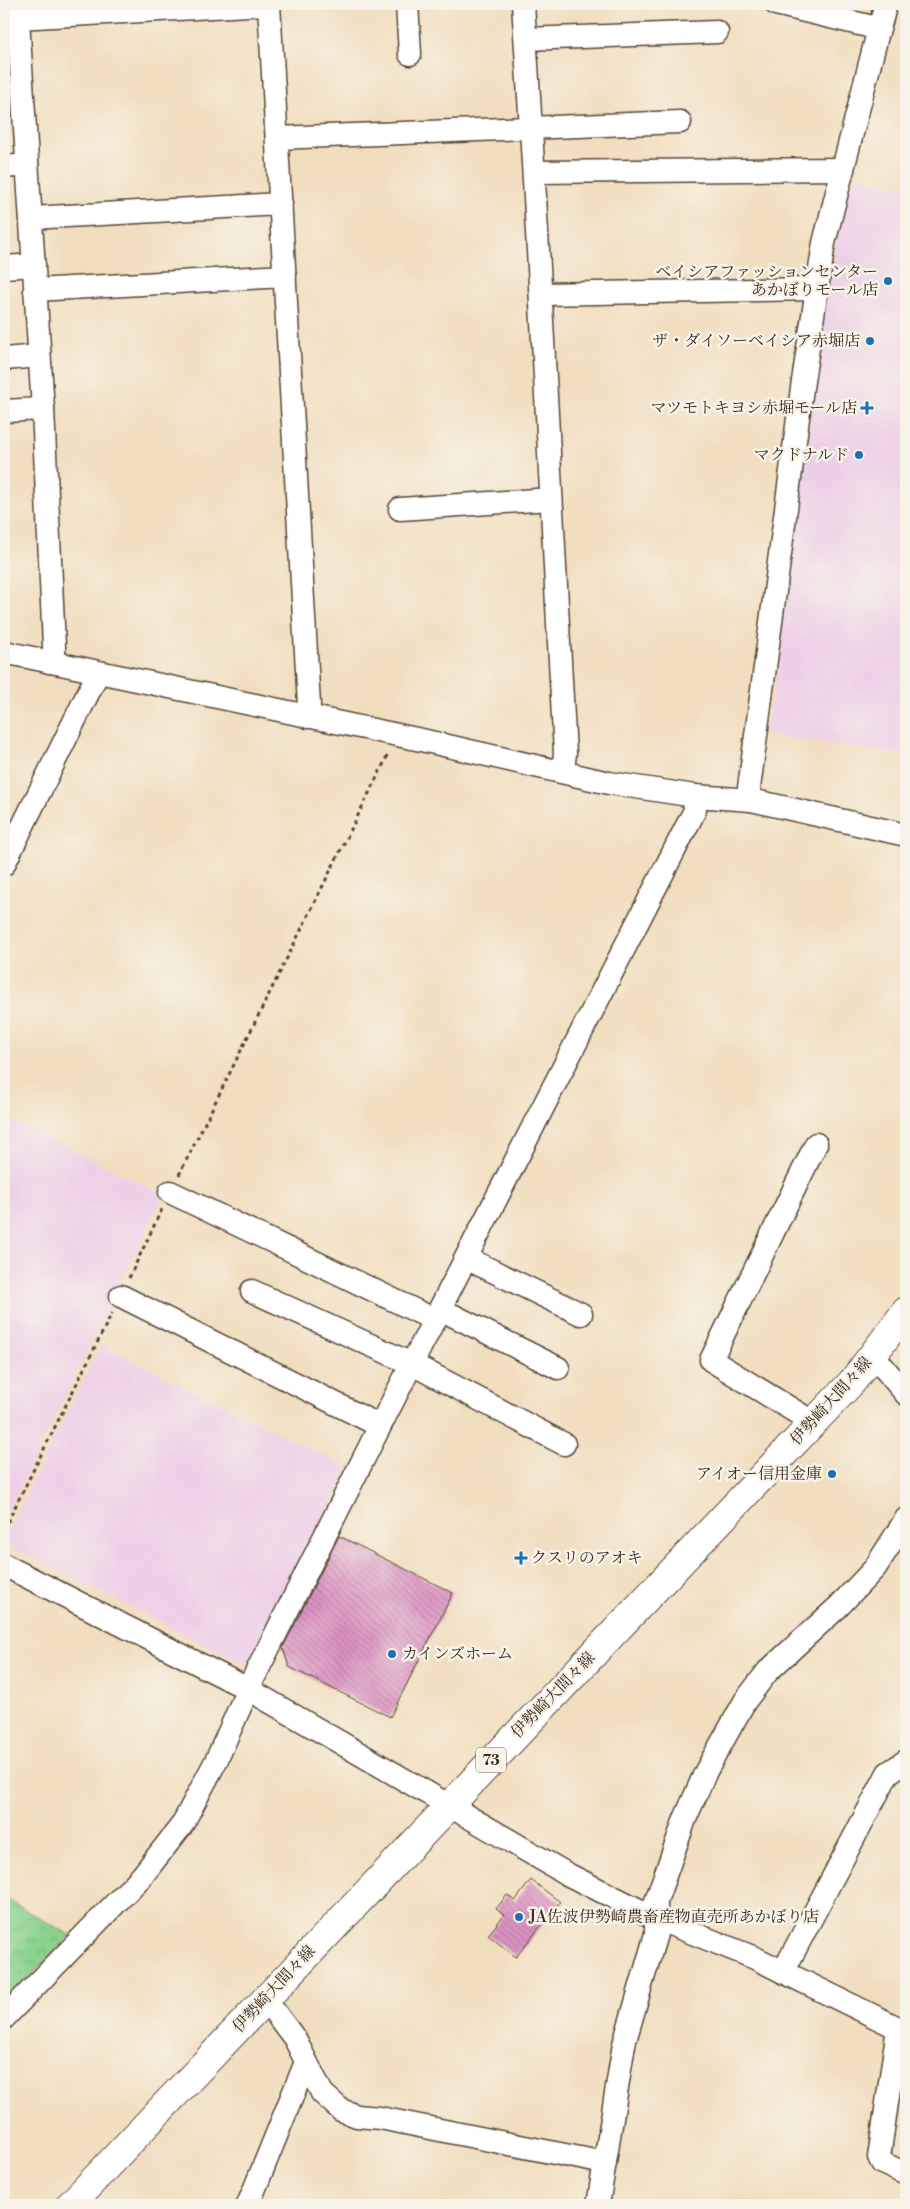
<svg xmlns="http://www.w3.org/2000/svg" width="910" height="2209" viewBox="0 0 910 2209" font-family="'Libre Bodoni','Noto Serif JP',serif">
  <defs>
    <pattern id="park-crowns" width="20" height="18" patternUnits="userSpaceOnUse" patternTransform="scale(1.25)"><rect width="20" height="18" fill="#8ad28d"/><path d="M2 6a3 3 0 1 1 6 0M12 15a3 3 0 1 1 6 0" fill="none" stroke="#78b479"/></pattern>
    <pattern id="building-back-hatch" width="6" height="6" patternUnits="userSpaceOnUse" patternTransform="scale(1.25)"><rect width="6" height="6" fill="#db92c2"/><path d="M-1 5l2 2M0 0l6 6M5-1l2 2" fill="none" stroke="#b3779d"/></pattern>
  </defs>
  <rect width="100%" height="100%" fill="#f7f3e8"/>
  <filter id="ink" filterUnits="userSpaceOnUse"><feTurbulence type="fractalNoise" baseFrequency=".02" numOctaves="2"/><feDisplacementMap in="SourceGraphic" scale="10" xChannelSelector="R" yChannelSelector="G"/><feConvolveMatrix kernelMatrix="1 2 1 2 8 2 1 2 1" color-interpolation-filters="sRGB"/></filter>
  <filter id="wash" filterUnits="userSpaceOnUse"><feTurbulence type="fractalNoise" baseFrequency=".0096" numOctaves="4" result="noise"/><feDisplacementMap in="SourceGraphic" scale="20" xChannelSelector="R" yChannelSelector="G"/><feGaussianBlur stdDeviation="1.12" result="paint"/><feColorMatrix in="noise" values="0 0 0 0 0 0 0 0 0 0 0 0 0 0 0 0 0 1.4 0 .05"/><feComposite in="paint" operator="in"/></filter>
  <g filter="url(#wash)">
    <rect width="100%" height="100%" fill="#f1debf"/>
    <g fill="#edd0e8">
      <path d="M854,176L906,188V742L904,755L764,734L774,689L794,517L837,231Z"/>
      <path d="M4,1117L164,1195L4,1519Z"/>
      <path d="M101,1345L349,1468L251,1661L240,1662L4,1543V1538Z"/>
    </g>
    <path fill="url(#park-crowns)" stroke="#627e56" d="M4,1898L70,1935L4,2004Z"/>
    <g id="blocks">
      <g fill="url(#building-back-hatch)">
        <path d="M339,1536L453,1593L390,1717L289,1667L283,1648Z"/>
        <path d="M531,1880L560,1902L516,1957L488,1935L504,1915L496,1909L507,1895L515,1901Z"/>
      </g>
    </g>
  </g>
  <g filter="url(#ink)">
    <use href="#blocks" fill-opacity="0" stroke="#564536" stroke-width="1"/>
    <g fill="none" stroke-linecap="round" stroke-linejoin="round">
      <g stroke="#564536" stroke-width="25">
        <g id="minor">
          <path d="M17,4L43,409L54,646V653L49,662"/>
          <path d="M269,4L309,705L308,717"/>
          <path d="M407,4L410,54"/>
          <path d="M523,4C540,253 551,503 565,753L563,771"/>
          <path d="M18,18L267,4"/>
          <path d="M878,32L886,4"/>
          <path d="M526,39L717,32"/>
          <path d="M277,138L680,122"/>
          <path d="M4,167L27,165"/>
          <path d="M534,172L843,169"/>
          <path d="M31,218L281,204"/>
          <path d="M4,267L34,265"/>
          <path d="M35,290L285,276"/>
          <path d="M542,294L817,289"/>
          <path d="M4,359L39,356"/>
          <path d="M4,411L43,409"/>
          <path d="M400,509L551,499"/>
          <path d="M4,652L426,741L609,783L695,796L751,800L906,835"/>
          <path d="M751,800L749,788L802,388L824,243L878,32L868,26L776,4"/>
          <path d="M4,864L98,673"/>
          <path d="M170,1192L435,1320"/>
          <path d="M466,1258L581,1314"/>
          <path d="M252,1291L412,1364L564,1444"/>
          <path d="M121,1296L380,1426"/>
          <path d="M440,1309L558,1368"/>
          <path d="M873,1355L906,1394"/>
          <path d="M814,1423L711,1360L816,1144"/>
          <path d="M4,1565L248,1689L567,1874L655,1918L755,1958L898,2028L879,2157L882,2163L906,2174"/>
          <path d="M783,1972L888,1773L906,1761"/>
          <path d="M265,1999L295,2039L322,2093L341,2110L357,2116L380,2118L605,2163"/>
          <path d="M4,2018L142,1876L182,1825L217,1759L248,1689L380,1426L695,810V796"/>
          <path d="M248,2205L306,2062"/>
          <path d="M598,2205L624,2044L656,1934V1901L685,1819L706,1771L745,1701L768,1671L839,1606L875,1568L906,1519"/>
        </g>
      </g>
      <g stroke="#564536" stroke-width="30">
        <path id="major" d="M70,2205L852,1382L906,1311"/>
      </g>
      <g stroke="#564536" stroke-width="3" stroke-dasharray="4 4" stroke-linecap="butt">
        <path d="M179,1175L389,753"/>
        <path d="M129,1278L162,1209"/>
        <path d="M4,1529L112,1313"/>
      </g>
      <use href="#minor" stroke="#fff" stroke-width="22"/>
      <use href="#major" stroke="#fff" stroke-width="28"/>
    </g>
  </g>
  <g fill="#1f6fb2" stroke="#f7f3e8" stroke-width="2">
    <circle cx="888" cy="281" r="5"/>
    <circle cx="870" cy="341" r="5"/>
    <path d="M864.5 400.5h5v5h5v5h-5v5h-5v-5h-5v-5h5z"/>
    <circle cx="859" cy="455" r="5"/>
    <circle cx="832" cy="1474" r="5"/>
    <path d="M518.5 1550.5h5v5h5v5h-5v5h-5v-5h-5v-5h5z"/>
    <circle cx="392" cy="1654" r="5"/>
    <circle cx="519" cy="1917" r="5"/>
  </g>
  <g text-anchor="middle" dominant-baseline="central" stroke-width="5" stroke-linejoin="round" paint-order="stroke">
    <rect fill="#f7f3e8" stroke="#73665b" stroke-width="1" x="476" y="1747.5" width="30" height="25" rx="4"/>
    <g font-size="15" font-weight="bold" fill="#3b2a1e">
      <text x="491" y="1760">73</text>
    </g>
    <g font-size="16" fill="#3b2a1e" stroke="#f7f3e8" text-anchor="end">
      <text x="878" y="272">ベイシアファッションセンター<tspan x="878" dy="18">あかぼりモール店</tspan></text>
      <text x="860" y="341">ザ・ダイソーベイシア赤堀店</text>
      <text x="857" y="408">マツモトキヨシ赤堀モール店</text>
      <text x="849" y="455">マクドナルド</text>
      <text x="822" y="1474">アイオー信用金庫</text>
      <text x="531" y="1558" text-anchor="start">クスリのアオキ</text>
      <text x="402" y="1654" text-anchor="start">カインズホーム</text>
      <text x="529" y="1917" text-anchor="start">JA佐波伊勢崎農畜産物直売所あかぼり店</text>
    </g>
    <g font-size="16" fill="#3b2a1e" stroke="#f7f3e8">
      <text transform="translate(831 1401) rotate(-48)">伊勢崎大間々線</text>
      <text transform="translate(553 1695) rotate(-46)">伊勢崎大間々線</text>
      <text transform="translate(274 1989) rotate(-47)">伊勢崎大間々線</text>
    </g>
  </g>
  <rect width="910" height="2209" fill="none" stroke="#f7f3e8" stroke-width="20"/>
</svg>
